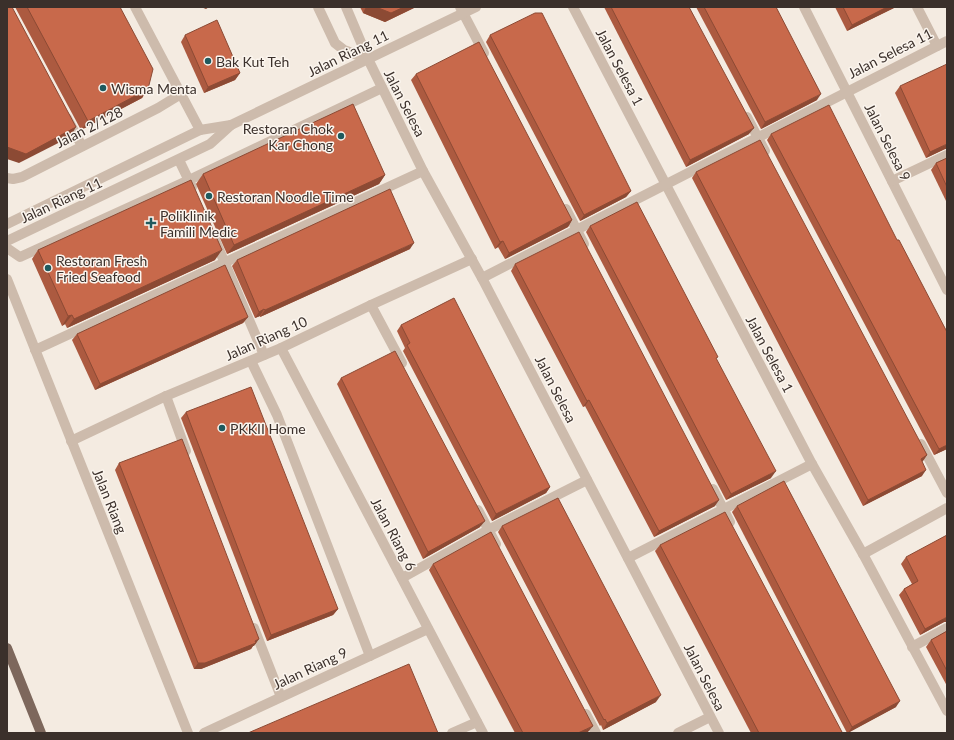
<svg xmlns="http://www.w3.org/2000/svg" width="954" height="740" viewBox="0 0 954 740" font-family="Lato,sans-serif">
  <rect width="100%" height="100%" fill="#f4ebe1"/>
  <g fill="none" stroke-linecap="round" stroke-linejoin="round">
    <g stroke="#cdbbac" stroke-width="10">
      <path d="M135,7L200,130"/>
      <path d="M318,7L335,43L344,50L368,59"/>
      <path d="M346,7L368,59L423,171L482,278L719,733"/>
      <path d="M460,7L484,53"/>
      <path d="M573,7L812,464L863,554L947,711"/>
      <path d="M804,7L947,290"/>
      <path d="M917,7L937,46"/>
      <path d="M747,117L765,151"/>
      <path d="M67,118L82,146"/>
      <path d="M179,160L192,187"/>
      <path d="M7,178L13,179L22,177L158,108L181,94"/>
      <path d="M892,181L947,155"/>
      <path d="M566,209L584,244"/>
      <path d="M7,224L200,130L231,125L476,7"/>
      <path d="M215,240L264,355"/>
      <path d="M7,241L210,144L231,125"/>
      <path d="M7,248L20,257L189,180L382,88"/>
      <path d="M482,278L947,41"/>
      <path d="M7,279L188,733"/>
      <path d="M371,305L402,363"/>
      <path d="M281,348L483,733"/>
      <path d="M35,350L423,171"/>
      <path d="M251,361L277,415L370,656"/>
      <path d="M166,396L186,451"/>
      <path d="M71,441L166,396L281,348L371,305L472,259"/>
      <path d="M921,444L947,493"/>
      <path d="M713,489L730,522"/>
      <path d="M478,510L496,544"/>
      <path d="M863,554L947,508"/>
      <path d="M628,558L812,464"/>
      <path d="M402,578L488,530L587,480"/>
      <path d="M254,628L281,697"/>
      <path d="M912,647L947,628"/>
      <path d="M586,714L596,733"/>
      <path d="M204,733L428,629"/>
      <path d="M452,733L477,722"/>
      <path d="M678,733L710,717"/>
    </g>
    <path stroke="#7d675c" stroke-width="10" d="M7,648L41,733"/>
  </g>
  <g fill="#ac5a40">
    <path d="M15,7H120L148,89L142,98L81,130Z"/>
    <path d="M360,7H416L385,22L363,13Z"/>
    <path d="M604,7H689L749,134L686,167Z"/>
    <path d="M696,7H776L817,100L761,129Z"/>
    <path d="M835,7H896L847,31Z"/>
    <path d="M185,35L240,73L235,80L204,93L181,42Z"/>
    <path d="M490,35L631,191L626,197L580,221L486,42Z"/>
    <path d="M416,74L572,220L568,227L505,259L498,247L495,249L411,80Z"/>
    <path d="M900,86L945,149L926,158L895,93Z"/>
    <path d="M771,134L947,449L934,455L767,140Z"/>
    <path d="M947,158V203L931,170L936,163Z"/>
    <path d="M696,172L927,455L922,462V476L863,506L692,178Z"/>
    <path d="M203,174L385,175L379,184L227,254L196,184Z"/>
    <path d="M590,226L716,360L771,478L726,500L586,232Z"/>
    <path d="M410,249L260,317V316L255,318L232,266L237,260Z"/>
    <path d="M38,250L215,260L67,328L65,324L62,326L32,259Z"/>
    <path d="M515,264L715,506L654,537L585,406L583,407L511,271Z"/>
    <path d="M248,317L243,323L95,390L72,340L77,334Z"/>
    <path d="M401,325L550,487L546,493L492,521L403,351L405,348L397,331Z"/>
    <path d="M341,378L480,527L423,559L337,384Z"/>
    <path d="M186,412L338,609L333,615L267,641L181,418Z"/>
    <path d="M119,463L254,646H253L251,649L201,669H194L115,470Z"/>
    <path d="M737,506L896,707L847,733L732,512Z"/>
    <path d="M502,526L656,702L603,730L601,725L600,726L498,532Z"/>
    <path d="M660,545L842,732L841,733H751L655,551Z"/>
    <path d="M906,557L944,622L920,635L899,595L904,589L912,584L901,564Z"/>
    <path d="M433,564L588,732L586,733H515L429,570Z"/>
    <path d="M947,631V686L926,647L931,640Z"/>
  </g>
  <g fill="#8c4a34">
    <path d="M201,7H209L206,9Z"/>
    <path d="M366,7H416L385,22L363,13Z"/>
    <path d="M887,7H896L847,31L852,25Z"/>
    <path d="M240,73L235,80L204,93L208,87Z"/>
    <path d="M148,89L142,98L81,130L88,121Z"/>
    <path d="M821,94L817,100L761,129L765,122Z"/>
    <path d="M76,127L70,137L19,163L7,159V147Z"/>
    <path d="M754,128L749,134L686,167L690,160Z"/>
    <path d="M947,144V149H945L926,158L930,152Z"/>
    <path d="M385,175L379,184L227,254L234,245Z"/>
    <path d="M631,191L626,197L580,221L584,215Z"/>
    <path d="M572,220L568,227L505,259L509,253Z"/>
    <path d="M503,241L498,247L495,249L500,242Z"/>
    <path d="M414,243L410,249L260,317L265,310Z"/>
    <path d="M222,250L215,260L67,328L74,319Z"/>
    <path d="M264,309L260,316L255,318L259,312Z"/>
    <path d="M72,315L65,324L62,326L68,316Z"/>
    <path d="M248,317L243,323L95,390L100,384Z"/>
    <path d="M589,400L585,406L583,407L587,401Z"/>
    <path d="M947,445V449L934,455L939,449Z"/>
    <path d="M927,455L923,461L916,465L921,459Z"/>
    <path d="M926,470L922,476L863,506L868,500Z"/>
    <path d="M776,471L771,478L726,500L731,494Z"/>
    <path d="M550,487L546,493L492,521L496,514Z"/>
    <path d="M719,500L715,506L654,537L659,531Z"/>
    <path d="M485,521L480,527L423,559L428,552Z"/>
    <path d="M338,609L333,615L267,641L271,635Z"/>
    <path d="M947,617V622H944L920,635L925,629Z"/>
    <path d="M259,639L254,646H253L251,649L201,669H194L198,663Z"/>
    <path d="M661,695L656,702L603,730L607,723Z"/>
    <path d="M900,701L896,707L848,733L852,727Z"/>
    <path d="M593,726L588,732L586,733H578Z"/>
  </g>
  <g fill="#c8694b" stroke="#8c4a34">
    <path d="M7,7H12L76,127L26,154L7,147Z"/>
    <path d="M27,7H120L153,69L148,89L88,121Z"/>
    <path d="M376,7H404L391,13Z"/>
    <path d="M611,7H689L754,128L690,160Z"/>
    <path d="M704,7H776L821,94L765,122Z"/>
    <path d="M843,7H887L852,25Z"/>
    <path d="M535,13H542L631,191L584,215L490,35Z"/>
    <path d="M217,20L240,73L208,87L185,35Z"/>
    <path d="M479,42L572,220L509,253L503,241L500,242L416,74Z"/>
    <path d="M947,64V144L930,152L900,86Z"/>
    <path d="M353,104L385,175L234,245L203,174Z"/>
    <path d="M829,105L897,240H899L947,332V445L939,449L771,134Z"/>
    <path d="M760,140L927,455L921,459L926,470L868,500L696,172Z"/>
    <path d="M947,158V187L936,163Z"/>
    <path d="M191,180L222,250L74,319L72,315L68,316L38,250Z"/>
    <path d="M390,189L414,243L265,310L264,309L259,312L237,260Z"/>
    <path d="M637,202L718,357L716,358L776,471L731,494L590,226Z"/>
    <path d="M579,232L719,500L659,531L589,400L587,401L515,264Z"/>
    <path d="M225,265L248,317L100,384L77,334Z"/>
    <path d="M454,298L550,487L496,514L407,345L410,343L401,325Z"/>
    <path d="M395,351L485,521L428,552L341,378Z"/>
    <path d="M251,387L338,609L271,635L186,412Z"/>
    <path d="M182,439L259,639L255,641L256,643L205,663H198L119,463Z"/>
    <path d="M784,481L900,701L852,727L737,506Z"/>
    <path d="M558,498L661,695L607,723L605,719L604,720L502,526Z"/>
    <path d="M725,512L842,732L840,733H759L660,545Z"/>
    <path d="M491,532L593,726L578,733H523L433,564Z"/>
    <path d="M947,535V617L925,629L904,589L918,581L906,557Z"/>
    <path d="M947,631V671L931,640Z"/>
    <path d="M409,664L438,733H248Z"/>
  </g>
  <g fill="#1f5a5e" stroke="#fbf5ee" stroke-width="1.5">
    <circle cx="208" cy="61" r="4"/>
    <circle cx="103" cy="88" r="4"/>
    <circle cx="341" cy="136" r="4"/>
    <circle cx="209" cy="196" r="4"/>
    <path d="M149 217h4v4h4v4h-4v4h-4v-4h-4v-4h4z"/>
    <circle cx="48" cy="268" r="4"/>
    <circle cx="222" cy="428" r="4"/>
  </g>
  <g text-anchor="middle" dominant-baseline="central" stroke-width="3" stroke-linejoin="round" paint-order="stroke">
    <g font-size="14" fill="#3b302b" stroke="#fbf5ee">
      <text transform="translate(348 53) rotate(-26)">Jalan Riang 11</text>
      <text transform="translate(890 53) rotate(-27)">Jalan Selesa 11</text>
      <text transform="translate(620 67) rotate(62)">Jalan Selesa 1</text>
      <text transform="translate(405 103) rotate(63)">Jalan Selesa</text>
      <text transform="translate(89 127) rotate(-27)">Jalan 2/128</text>
      <text transform="translate(888 142) rotate(63)">Jalan Selesa 9</text>
      <text transform="translate(61 200) rotate(-25)">Jalan Riang 11</text>
      <text transform="translate(266 338) rotate(-24)">Jalan Riang 10</text>
      <text transform="translate(770 354) rotate(62)">Jalan Selesa 1</text>
      <text transform="translate(556 389) rotate(63)">Jalan Selesa</text>
      <text transform="translate(110 501) rotate(68)">Jalan Riang</text>
      <text transform="translate(394 534) rotate(62)">Jalan Riang 6</text>
      <text transform="translate(310 668) rotate(-25)">Jalan Riang 9</text>
      <text transform="translate(705 677) rotate(63)">Jalan Selesa</text>
    </g>
    <g font-size="14" fill="#3b302b" stroke="#fbf5ee" text-anchor="start">
      <text x="216" y="61">Bak Kut Teh</text>
      <text x="111" y="88">Wisma Menta</text>
      <text x="333" y="128" text-anchor="end">Restoran Chok<tspan x="333" dy="16">Kar Chong</tspan></text>
      <text x="217" y="196">Restoran Noodle Time</text>
      <text x="160" y="215">Poliklinik<tspan x="160" dy="16">Famili Medic</tspan></text>
      <text x="56" y="260">Restoran Fresh<tspan x="56" dy="16">Fried Seafood</tspan></text>
      <text x="230" y="428">PKKII Home</text>
    </g>
  </g>
  <rect width="954" height="740" fill="none" stroke="#3b302b" stroke-width="16"/>
</svg>
